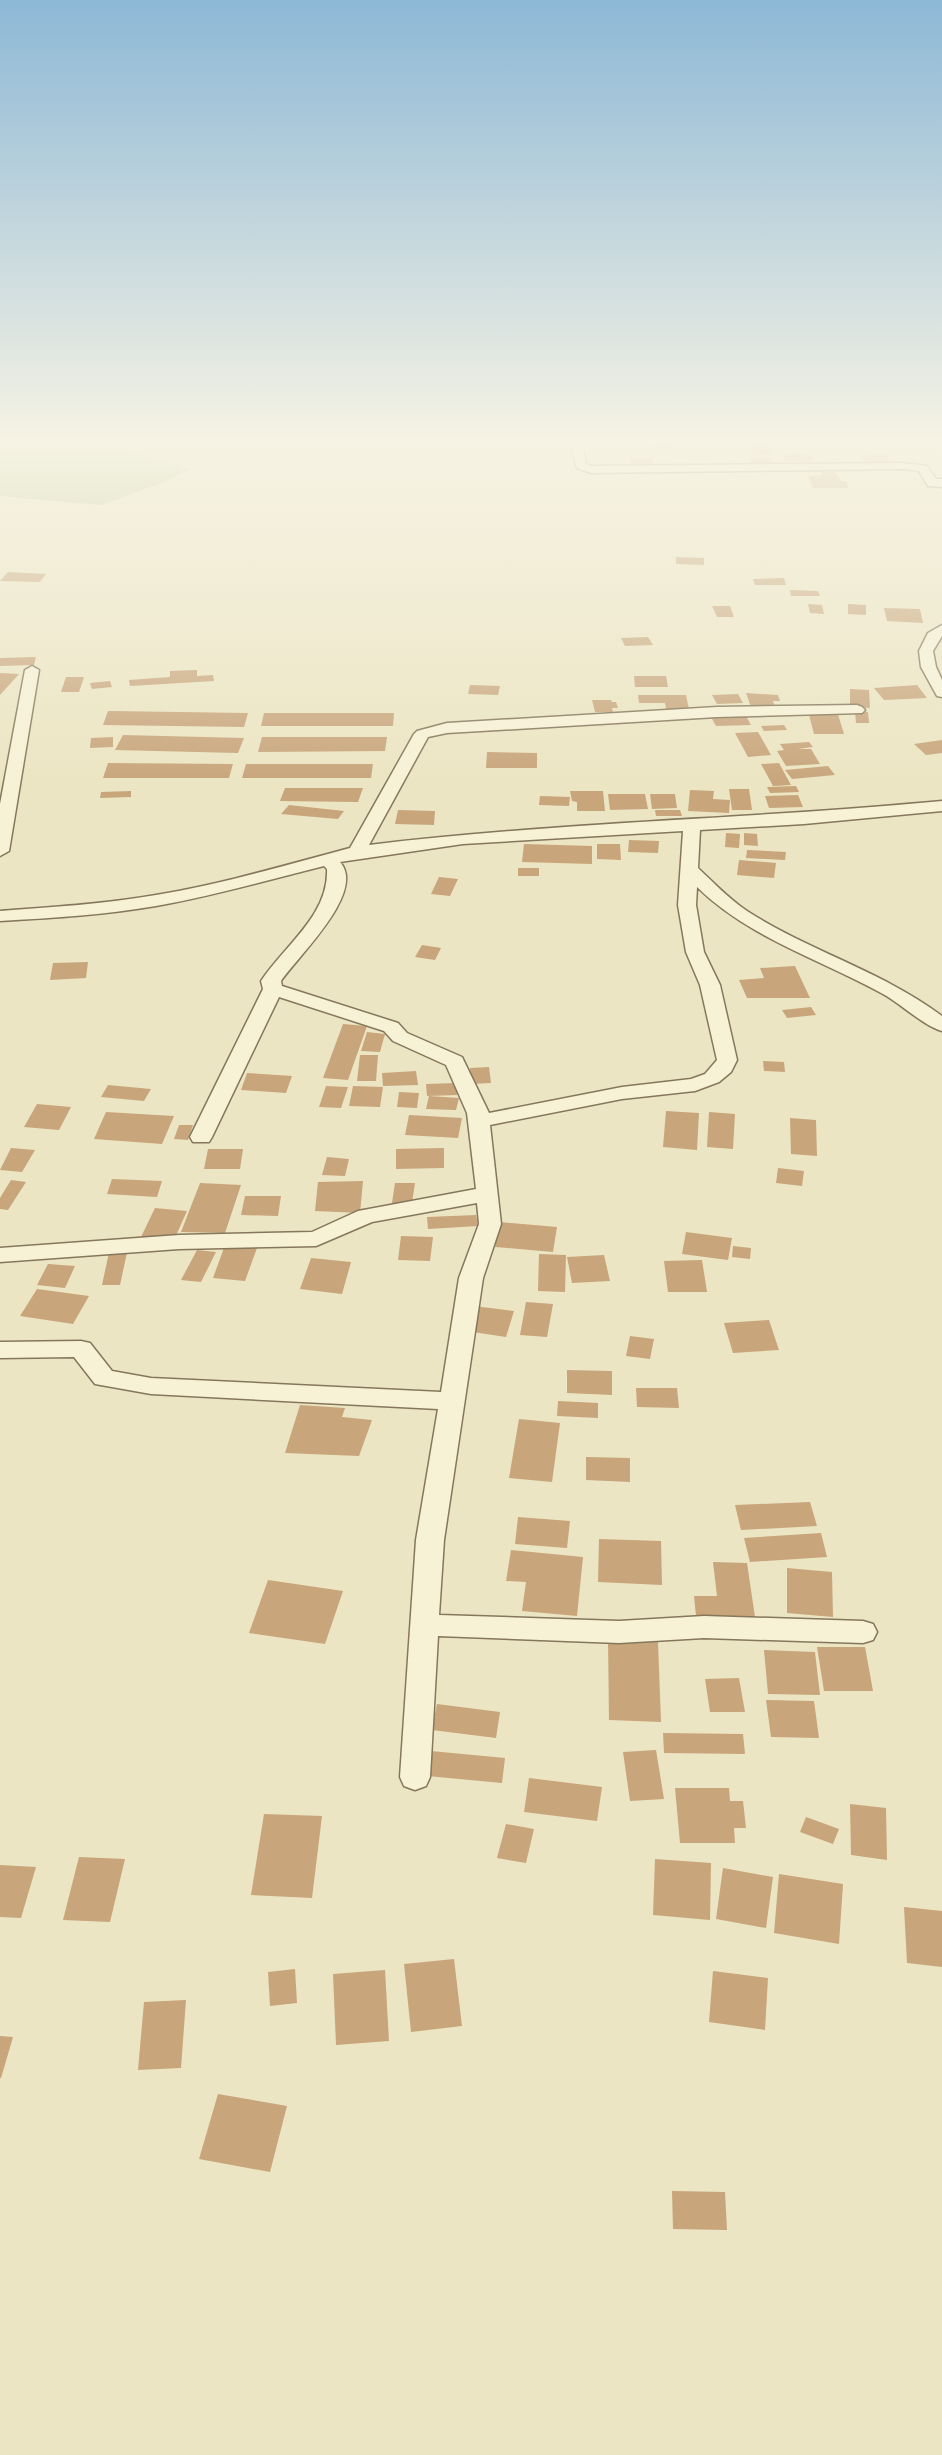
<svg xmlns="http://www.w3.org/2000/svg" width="942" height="2455" viewBox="0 0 942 2455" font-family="Lora,serif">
  <rect width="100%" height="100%" fill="#ece5c3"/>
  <path fill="#bdc998" d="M123,444L134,452L190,469L164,482L101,505L0,496V445Z"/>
  <g fill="#c8a57b">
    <path d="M674,444L677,448L653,450L650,445Z"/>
    <path d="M750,445H770L774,447L775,450H772L774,454L752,456Z"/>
    <path d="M800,453L810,455L814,462L785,461L782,454Z"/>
    <path d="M884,454L890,461L866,462L860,456Z"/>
    <path d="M652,458L654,464H632L629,459Z"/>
    <path d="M750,458H771L776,464H752Z"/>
    <path d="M821,472H835L842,481H846L849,488H813L808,476L822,475Z"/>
    <path d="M676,557L704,558V565L676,564Z"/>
    <path d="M8,572L46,574L40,582L0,581Z"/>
    <path d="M784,578L786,585H755L753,579Z"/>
    <path d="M790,590L818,591L820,596H791Z"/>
    <path d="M808,604L822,605L824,614L810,613Z"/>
    <path d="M848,604L866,605V615L848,614Z"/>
    <path d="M712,606H730L734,617H717Z"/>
    <path d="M884,608L920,609L923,623L887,621Z"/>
    <path d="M648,637L653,645L625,646L621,638Z"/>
    <path d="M36,657L34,665L0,666V658Z"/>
    <path d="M197,670V676L213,675L214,681L130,686L129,680L170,677V671Z"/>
    <path d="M0,673L19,674L0,695Z"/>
    <path d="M634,676H666L668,687H635Z"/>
    <path d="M66,677H84L79,692H61Z"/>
    <path d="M110,681L112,687L92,689L90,683Z"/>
    <path d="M470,685L500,686L498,695L468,694Z"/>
    <path d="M917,685L927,698L884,700L874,688Z"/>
    <path d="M850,689L869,690L870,708L850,707Z"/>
    <path d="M746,693L778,695L780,701H773L775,707H751Z"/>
    <path d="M738,694L743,703L717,704L712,695Z"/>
    <path d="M638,695H686L689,709H666L665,703H639Z"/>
    <path d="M592,700H611L612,702H616L618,708H612L613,712H595Z"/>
    <path d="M108,711L248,713L244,727L103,725Z"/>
    <path d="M808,711H837L844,734H814Z"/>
    <path d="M855,711L868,712L869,723H856Z"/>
    <path d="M264,713H394L393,726H261Z"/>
    <path d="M746,716L751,725L716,726L711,717Z"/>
    <path d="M784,725L787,730L764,731L761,726Z"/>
    <path d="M758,732L771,755L748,757L735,733Z"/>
    <path d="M123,735L244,738L238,753L115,750Z"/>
    <path d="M113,737V747L90,748L91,738Z"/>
    <path d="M262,737H387L385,751L258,752Z"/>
    <path d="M942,740V753L926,755L914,744Z"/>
    <path d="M809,742L813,747L798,749H811L820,764L786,766L777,751L784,750L780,744Z"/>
    <path d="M487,752L537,753V768H486Z"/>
    <path d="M108,763L233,764L229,778H103Z"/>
    <path d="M779,763L791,785L773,786L761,764Z"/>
    <path d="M246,764H373L371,778H242Z"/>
    <path d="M828,766L835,775L792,779L785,770Z"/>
    <path d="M796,786L799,792L770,793L767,787Z"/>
    <path d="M285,788H363L358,802L280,801Z"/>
    <path d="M729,789H749L752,810H732Z"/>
    <path d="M690,790L714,791L713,799L730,800L729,813L688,811Z"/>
    <path d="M131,791V797L100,798L101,792Z"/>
    <path d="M570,791H603L605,811H577V802L572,801Z"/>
    <path d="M608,794H645L648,809L610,810Z"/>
    <path d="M650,794H675L677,808L652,809Z"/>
    <path d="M798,795L803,807L769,808L765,796Z"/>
    <path d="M540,796L570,797L569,806L539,805Z"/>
    <path d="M289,805L344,811L338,819L281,814Z"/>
    <path d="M398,810L435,811L434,825L395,824Z"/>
    <path d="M655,810H680L682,816H656Z"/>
    <path d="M726,833L740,834L739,848L725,847Z"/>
    <path d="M744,833L757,834L758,846L744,845Z"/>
    <path d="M629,840L659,841L658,853L628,852Z"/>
    <path d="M524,844L592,846V864L522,862Z"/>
    <path d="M597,844H620L621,860L597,859Z"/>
    <path d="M747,850L786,852L785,860L746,858Z"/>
    <path d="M739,860L776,863L774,878L737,875Z"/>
    <rect x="518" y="868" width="21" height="8"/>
    <path d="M439,877L458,879L450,896L431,894Z"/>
    <path d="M422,945L441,948L435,960L415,957Z"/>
    <path d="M88,962L86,978L50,980L53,963Z"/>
    <path d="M795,966L810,998H747L739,980L764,978L760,968Z"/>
    <path d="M811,1007L816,1015L787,1018L782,1010Z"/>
    <path d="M343,1024L367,1026L348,1080L323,1078Z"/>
    <path d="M367,1032L385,1034L380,1052L361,1051Z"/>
    <path d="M360,1055H378L376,1081H357Z"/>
    <path d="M763,1061L784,1062L785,1072L764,1071Z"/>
    <path d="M489,1067L491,1083L471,1084L470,1068Z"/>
    <path d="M416,1071L418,1085L383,1086L382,1073Z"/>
    <path d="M247,1073L292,1076L286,1093L241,1090Z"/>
    <path d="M456,1083L457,1095L427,1096L426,1084Z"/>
    <path d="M108,1085L151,1089L144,1101L101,1097Z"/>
    <path d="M326,1086L348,1087L341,1108L319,1107Z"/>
    <path d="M353,1086L383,1087L380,1107L349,1106Z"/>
    <path d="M399,1092L419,1093L417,1108L397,1107Z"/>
    <path d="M429,1096L459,1098L456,1110L426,1109Z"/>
    <path d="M37,1104L71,1107L59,1130L24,1127Z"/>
    <path d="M666,1111L699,1113L697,1150L663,1147Z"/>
    <path d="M106,1112L174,1116L162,1144L94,1139Z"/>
    <path d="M709,1112L735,1114L733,1149L707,1147Z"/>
    <path d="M409,1115L462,1118L458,1138L405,1135Z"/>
    <path d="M790,1118L816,1120L817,1156L791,1154Z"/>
    <path d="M179,1125H193L188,1140L174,1139Z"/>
    <path d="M11,1148L35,1150L22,1172L0,1170Z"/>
    <path d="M444,1148V1168L396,1169V1149Z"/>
    <path d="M208,1149H243L240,1169H204Z"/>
    <path d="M327,1157L349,1159L345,1176L322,1175Z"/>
    <path d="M778,1168L804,1171L802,1186L776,1183Z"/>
    <path d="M112,1179L162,1181L157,1197L107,1194Z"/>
    <path d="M11,1180L26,1182L8,1210L0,1209V1198Z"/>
    <path d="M363,1181L360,1213L315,1211L318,1182Z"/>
    <path d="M200,1183L241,1185L225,1233L181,1232Z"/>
    <path d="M395,1183H415L412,1203H392Z"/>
    <path d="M245,1196H281L278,1216L241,1215Z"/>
    <path d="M155,1208L187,1211L174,1240L141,1237Z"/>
    <path d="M476,1215L478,1226L428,1229L427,1217Z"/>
    <path d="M500,1222L557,1227L553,1252L495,1247Z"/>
    <path d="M686,1232L732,1238L728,1260L682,1254Z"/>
    <path d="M401,1236L433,1237L430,1261L398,1260Z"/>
    <path d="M225,1245L257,1248L245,1281L213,1278Z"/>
    <path d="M733,1246L751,1248L750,1259L732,1257Z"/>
    <path d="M110,1248H128L120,1285H102Z"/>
    <path d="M197,1250L216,1252L201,1282L181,1280Z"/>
    <path d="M539,1254L566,1255L565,1292L538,1291Z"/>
    <path d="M604,1255L610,1281L572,1283L567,1257Z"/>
    <path d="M311,1258L351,1262L342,1294L300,1289Z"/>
    <path d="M702,1260L707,1292H668L664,1261Z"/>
    <path d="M48,1264L75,1266L65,1288L37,1285Z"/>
    <path d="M37,1289L89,1296L73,1324L20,1316Z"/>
    <path d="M526,1302L553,1304L547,1337L520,1335Z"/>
    <path d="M474,1306L514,1311L506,1337L466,1331Z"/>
    <path d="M769,1320L779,1350L733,1353L724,1323Z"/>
    <path d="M630,1336L654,1339L650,1359L626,1356Z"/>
    <path d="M567,1370L612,1371V1395L567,1393Z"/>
    <path d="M636,1388H677L679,1408L637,1407Z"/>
    <path d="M558,1401L598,1403V1418L557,1416Z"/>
    <path d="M300,1405L345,1408L342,1417L372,1420L359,1456L285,1453Z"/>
    <path d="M519,1419L560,1423L552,1482L509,1478Z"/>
    <path d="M586,1457L630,1458V1482L586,1480Z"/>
    <path d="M810,1502L817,1526L741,1530L735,1505Z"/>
    <path d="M518,1517L570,1521L567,1548L515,1544Z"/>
    <path d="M821,1533L827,1557L750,1562L744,1538Z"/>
    <path d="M599,1539L661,1541L662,1585L598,1582Z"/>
    <path d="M511,1550L583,1557L577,1616L522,1611L526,1582L506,1581Z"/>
    <path d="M713,1562L747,1563L755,1617L696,1616L694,1596H717Z"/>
    <path d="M787,1568L832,1572L833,1617L787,1613Z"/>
    <path d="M268,1580L343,1591L325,1644L249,1633Z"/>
    <path d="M608,1640L658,1642L661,1722L609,1720Z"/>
    <path d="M817,1647H865L873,1691H824Z"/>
    <path d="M764,1650L815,1652L820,1695L768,1694Z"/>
    <path d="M739,1678L745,1712H710L705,1679Z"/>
    <path d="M766,1700L814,1701L819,1738L771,1737Z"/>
    <path d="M437,1704L500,1712L496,1738L432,1730Z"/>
    <path d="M663,1733L743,1734L745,1754L664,1753Z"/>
    <path d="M656,1750L664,1799L630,1801L623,1752Z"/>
    <path d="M431,1751L505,1758L502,1783L427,1776Z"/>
    <path d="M529,1778L602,1787L597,1821L524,1812Z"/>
    <path d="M675,1788H729L730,1801H743L746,1828H734L735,1843H680Z"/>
    <path d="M850,1804L886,1808L887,1860L851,1855Z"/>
    <path d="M264,1814L322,1816L312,1898L251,1895Z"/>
    <path d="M806,1817L839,1829L833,1844L800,1832Z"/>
    <path d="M506,1824L534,1829L526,1863L497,1858Z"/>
    <path d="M79,1857L125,1859L110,1922L63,1920Z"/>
    <path d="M655,1859L711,1863L710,1920L653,1915Z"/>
    <path d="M0,1865L36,1867L21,1918L0,1917Z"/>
    <path d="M723,1868L773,1877L766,1928L716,1919Z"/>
    <path d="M779,1874L843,1884L839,1944L774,1933Z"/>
    <path d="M904,1907L942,1911V1967L907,1963Z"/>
    <path d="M454,1959L462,2026L411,2032L404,1964Z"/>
    <path d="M295,1969L297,2003L270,2006L268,1972Z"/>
    <path d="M385,1970L389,2041L336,2045L333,1974Z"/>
    <path d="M713,1971L768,1978L765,2030L709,2022Z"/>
    <path d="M186,2000L181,2068L138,2070L144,2002Z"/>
    <path d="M0,2036L13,2037L1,2078H0Z"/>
    <path d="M218,2094L287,2106L270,2172L199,2159Z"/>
    <path d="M672,2191L725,2192L727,2230L673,2229Z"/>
  </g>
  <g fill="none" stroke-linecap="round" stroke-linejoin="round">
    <g stroke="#85775b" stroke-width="3">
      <g id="minor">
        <path d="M570,444H582L586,464L592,466L903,463L927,466L936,479H942V487L928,486L919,471L903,469L591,473L577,468Z"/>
        <path d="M942,625V636L933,651L936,667L942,680V697L937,696L921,667L919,651L928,633Z"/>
        <path d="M32,666L39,670L9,851L0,856V804L25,670Z"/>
        <path d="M857,705L862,707L865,710L862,713L717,717L447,733L428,737L369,845C559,822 751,819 942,801V811L804,824L700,830L698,868C714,883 729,899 747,911C809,951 882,971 942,1016V1031C924,1026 901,1004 883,994C820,959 749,938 697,887L696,905L704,952L720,985L737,1060L731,1072L719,1082L695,1091L622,1099L490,1125L501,1224L483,1278L444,1540L439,1615L619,1621L704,1616L863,1621L873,1624L877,1632L873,1640L863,1643L704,1638L619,1643L438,1636L430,1777L426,1786L415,1790L404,1786L400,1777L416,1540L438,1409L151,1394L95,1384L74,1357L0,1358V1342L81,1341L90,1343L112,1371L151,1378L441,1392L459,1278L479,1224L477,1203L372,1222L316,1246L179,1249L0,1262V1248L179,1235L312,1232L358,1211L476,1189L467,1113L446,1065L393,1041L384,1031L279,997L212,1137L209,1142H193L190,1137L263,989L261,981C285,945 329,915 327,869L324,866C268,880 213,896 156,906C104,915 52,918 0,921V911C52,907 104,904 156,895C222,884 286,865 350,848L414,734L417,731L447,723L717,707ZM683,831L678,905L686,952L700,985L717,1060L705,1074L691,1079L622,1087L489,1113L462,1057L407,1033L398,1023L282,986L281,981C297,957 367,892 340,862L463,844Z"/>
      </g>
    </g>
    <use href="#minor" fill="#f7f1d6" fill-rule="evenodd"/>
  </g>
  <linearGradient id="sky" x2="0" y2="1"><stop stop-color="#8db8d6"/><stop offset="0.56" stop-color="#f6f3e4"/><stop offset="1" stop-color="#f6f3e4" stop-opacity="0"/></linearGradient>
  <rect width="942" height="788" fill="url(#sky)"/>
</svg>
